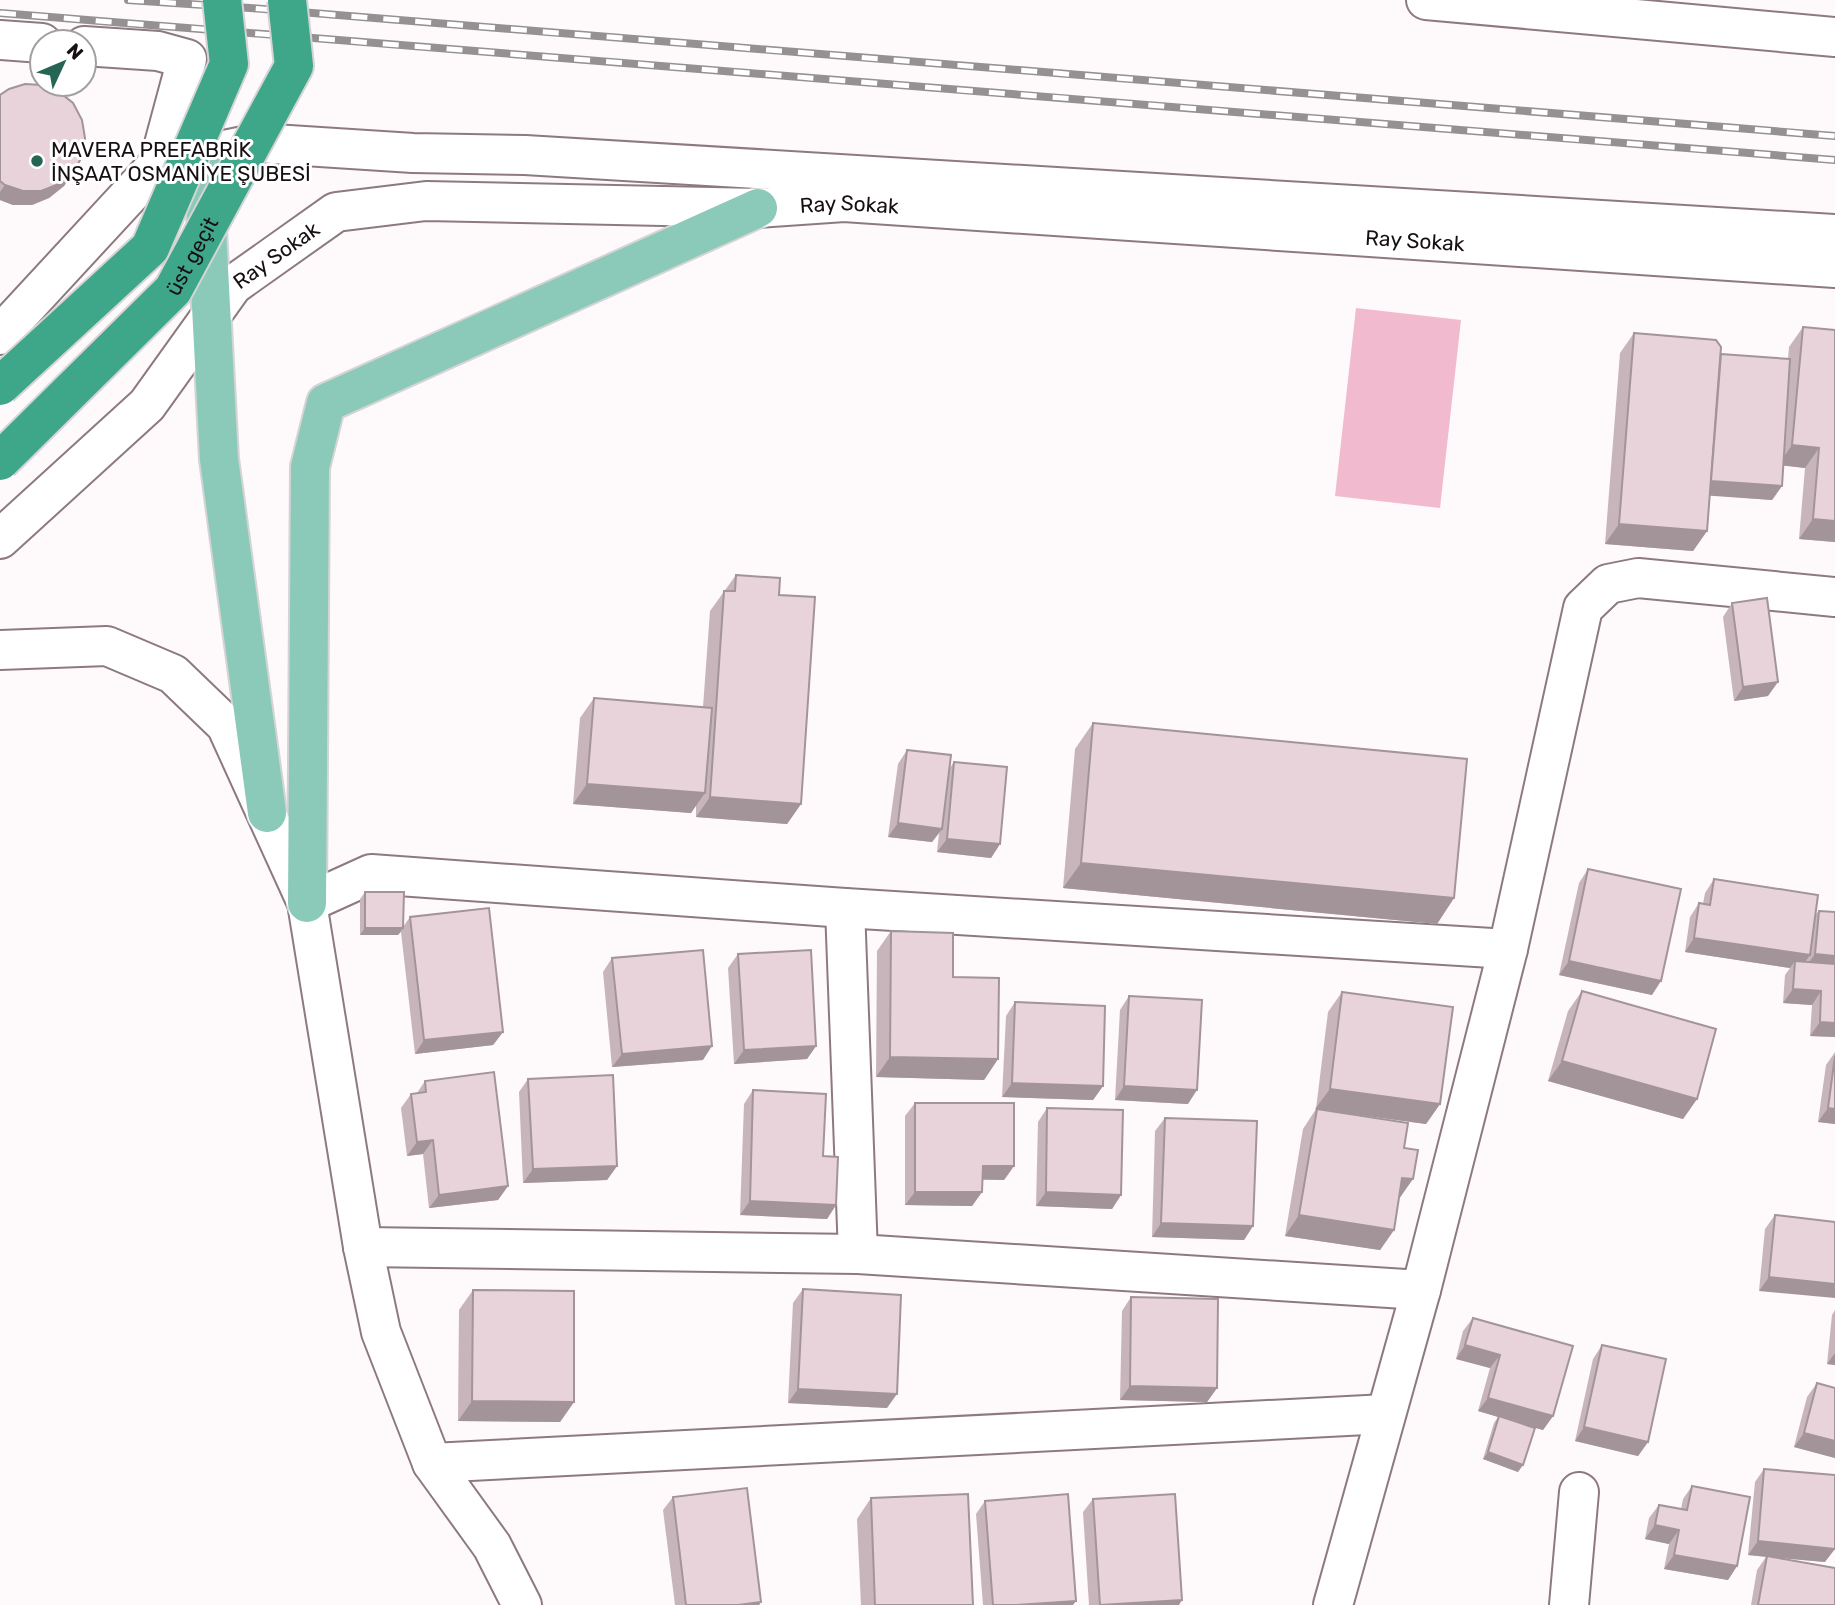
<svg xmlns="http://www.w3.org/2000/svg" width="1835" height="1605" viewBox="0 0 1835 1605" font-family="Rubik,sans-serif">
  <rect width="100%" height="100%" fill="#fef9fb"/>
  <path fill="#f1bacf" d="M1356,308L1461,320L1440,508L1335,496Z"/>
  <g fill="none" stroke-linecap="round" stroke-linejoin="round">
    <g stroke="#8d7a81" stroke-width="42">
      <g id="minor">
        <path d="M1426,0L1835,37"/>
        <path d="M0,40L42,43"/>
        <path d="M84,46L158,51L187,59L159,163"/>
        <path d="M0,335L159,163L258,143L413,153L525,155L1835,234"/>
        <path id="s1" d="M0,539L147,405L233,285L336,212L426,201L758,208L844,202L1835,268"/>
        <path d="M0,650L107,646L173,674L226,725L307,903L363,1247L381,1332L432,1463L492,1546L522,1605"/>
        <path d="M307,903L371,874L845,908L1508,949"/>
        <path d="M845,908L858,1254"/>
        <path d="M363,1247L858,1254L1421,1290"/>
        <path d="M432,1463L1386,1414"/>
        <path d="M1333,1605L1421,1290L1508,949L1583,608L1608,584L1638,578L1835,597"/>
        <path d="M1569,1605L1579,1492"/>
      </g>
    </g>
    <g stroke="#d5d4d5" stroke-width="42">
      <g id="major">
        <path d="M203,154L219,459L267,813"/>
        <path d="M307,903L310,467L326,403L758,208"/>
      </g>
    </g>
    <use href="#minor" stroke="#fff" stroke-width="38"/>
    <use href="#major" stroke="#8bcab8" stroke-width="38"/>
    <g stroke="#959092" stroke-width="8">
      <g id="rail">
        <path d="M128,0L250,8L1835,136"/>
        <path d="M0,13L1835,160"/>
      </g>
    </g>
    <use href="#rail" stroke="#fff" stroke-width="5" stroke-dasharray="16" stroke-linecap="butt"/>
    <g stroke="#d5d4d5" stroke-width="42" stroke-linecap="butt">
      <g id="highway-bridge">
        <path d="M0,386L150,248L229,64L222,0"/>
        <path id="s2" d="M0,461L173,290L294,66L287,0"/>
      </g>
    </g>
    <use href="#highway-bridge" stroke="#3ea689" stroke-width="38"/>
  </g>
  <g fill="#c8b5bc">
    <path d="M0,95L74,172L64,186L49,198L32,205H13L0,200Z"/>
    <path d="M1803,327L1835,330V542L1799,539L1805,468L1783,465L1782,486L1772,500L1710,495L1707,531L1693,551L1605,544L1620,353L1634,333L1721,354L1788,359L1789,347Z"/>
    <path d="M736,575L779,595L801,804L787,824L696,817V805L691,813L573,804L580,718L594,698L703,707L710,611Z"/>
    <path d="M1732,603L1768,696L1734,701L1723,617Z"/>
    <path d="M1093,723L1454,898L1437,924L1063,888L1075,749Z"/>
    <path d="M907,750L949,769L954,762L1000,844L991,858L937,852L939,833L932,842L888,837L898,764Z"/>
    <path d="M1588,869L1652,995L1559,975L1579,883Z"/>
    <path d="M1714,879L1815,915L1819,911L1835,1037L1810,1036L1812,1005L1783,1003L1785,975L1790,968L1685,952L1690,917L1699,903L1703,904L1705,893Z"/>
    <path d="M365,892L403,927L410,917L503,1032L493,1045L415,1054L401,932L398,935H360V899Z"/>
    <path d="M891,931L953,977L998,1059L984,1080L876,1077L877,951Z"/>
    <path d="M738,954L816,1046L807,1059L734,1064L728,968Z"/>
    <path d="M612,958L703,1060L612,1067L603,972Z"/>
    <path d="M1582,991L1697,1099L1683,1119L1548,1081L1568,1011Z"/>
    <path d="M1342,992L1440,1104L1426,1124L1339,1112L1404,1148L1399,1199L1394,1230L1380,1250L1285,1236L1303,1129L1316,1109L1328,1012Z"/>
    <path d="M1129,996L1188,1104L1115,1100L1120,1010Z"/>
    <path d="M1015,1002L1103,1086L1093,1100L1002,1097L1006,1016Z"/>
    <path d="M1835,1052V1124L1818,1122L1826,1065Z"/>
    <path d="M528,1079L617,1166L607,1180L523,1183L519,1092Z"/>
    <path d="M425,1081L508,1186L498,1200L429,1208L423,1154L407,1156L401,1108L411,1094L417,1093Z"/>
    <path d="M753,1090L836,1205L827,1219L740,1215L744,1104Z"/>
    <path d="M915,1103L1014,1166L1004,1180H982V1192L972,1206L905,1205V1116Z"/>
    <path d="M1047,1108L1121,1195L1112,1209L1036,1206L1038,1122Z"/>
    <path d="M1165,1118L1253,1226L1244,1240L1152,1237L1155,1131Z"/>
    <path d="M1775,1215L1835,1222L1759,1291L1765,1229Z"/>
    <path d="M803,1289L887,1408L788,1403L793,1303Z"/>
    <path d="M473,1290L574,1402L560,1422L458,1421L459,1310Z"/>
    <path d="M1131,1297L1217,1388L1207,1402L1120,1400L1122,1311Z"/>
    <path d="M1835,1310V1365L1827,1364L1832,1315Z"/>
    <path d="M1473,1318L1553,1416L1543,1430L1521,1424L1518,1472L1483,1459L1494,1423L1498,1417L1478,1411L1490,1368L1456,1359L1463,1331Z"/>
    <path d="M1602,1345L1648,1442L1638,1456L1575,1441L1593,1359Z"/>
    <path d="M1817,1383L1835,1458L1794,1447L1807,1397Z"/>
    <path d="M1764,1469L1825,1562L1778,1558L1835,1605H1751L1757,1570L1766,1557L1748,1555L1755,1482Z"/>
    <path d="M1692,1486L1737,1566L1728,1580L1664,1569L1669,1544L1645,1539L1649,1518L1659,1505L1681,1509L1683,1499Z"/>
    <path d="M673,1497L761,1602L759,1605H675L663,1510Z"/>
    <path d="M871,1498L973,1605H861L857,1519Z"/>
    <path d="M1093,1499L1179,1605H1089L1083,1512Z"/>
    <path d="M985,1501L1073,1605H983L976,1514Z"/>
  </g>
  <g fill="#a39499">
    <path d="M74,172L64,186L49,198L32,205H13L0,200V192L5,185Z"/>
    <path d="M1792,445L1819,448L1805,468L1778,465Z"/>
    <path d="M1710,481L1782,486L1772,500L1700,495Z"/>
    <path d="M1813,519L1835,521V542L1799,539Z"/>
    <path d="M1619,524L1707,531L1693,551L1605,544Z"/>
    <path d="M1778,682L1768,696L1734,701L1743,687Z"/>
    <path d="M587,784L705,793L691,813L573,804Z"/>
    <path d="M710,797L801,804L787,824L696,817Z"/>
    <path d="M898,823L942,829L932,842L888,837Z"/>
    <path d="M947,839L1000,844L991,858L937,852Z"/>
    <path d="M1081,863L1454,898L1437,924L1063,888Z"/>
    <path d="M365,928H403L398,935H360Z"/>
    <path d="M1694,938L1810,955L1800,969L1795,961L1790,968L1685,952Z"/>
    <path d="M1815,954L1835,956V971L1805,968Z"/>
    <path d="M1569,961L1661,981L1652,995L1559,975Z"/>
    <path d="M1793,989L1821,991L1812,1005L1783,1003Z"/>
    <path d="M1820,1022L1835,1023V1037L1810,1036Z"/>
    <path d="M503,1032L493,1045L415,1054L424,1040Z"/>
    <path d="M712,1046L703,1060L612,1067L622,1054Z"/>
    <path d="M816,1046L807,1059L734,1064L744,1050Z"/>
    <path d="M890,1057L998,1059L984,1080L876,1077Z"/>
    <path d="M1562,1061L1697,1099L1683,1119L1548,1081Z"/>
    <path d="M1012,1083L1103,1086L1093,1100L1002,1097Z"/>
    <path d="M1124,1086L1197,1090L1188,1104L1115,1100Z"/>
    <path d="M1330,1089L1440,1104L1426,1124L1315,1109Z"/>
    <path d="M1828,1108L1835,1109V1124L1818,1122Z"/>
    <path d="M433,1140L423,1154L407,1156L417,1142Z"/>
    <path d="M617,1166L607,1180L523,1183L533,1169Z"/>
    <path d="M983,1166H1014L1004,1180L973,1179Z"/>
    <path d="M1402,1178L1413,1179L1399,1199Z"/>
    <path d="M508,1186L498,1200L429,1208L439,1195Z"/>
    <path d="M915,1192H982L972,1206L905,1205Z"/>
    <path d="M1046,1192L1121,1195L1112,1209L1036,1206Z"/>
    <path d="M750,1201L836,1205L827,1219L740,1215Z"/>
    <path d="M1299,1215L1394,1230L1380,1250L1285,1236Z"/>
    <path d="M1161,1223L1253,1226L1244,1240L1152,1237Z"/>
    <path d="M1769,1277L1835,1284V1298L1759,1291Z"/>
    <path d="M1465,1345L1500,1355L1490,1368L1456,1359Z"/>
    <path d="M1835,1353V1365L1827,1364Z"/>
    <path d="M1130,1386L1217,1388L1207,1402L1120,1400Z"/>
    <path d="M798,1389L897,1394L887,1408L788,1403Z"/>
    <path d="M1488,1398L1553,1416L1543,1430L1478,1411Z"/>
    <path d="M472,1401L574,1402L560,1422L458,1421Z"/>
    <path d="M1584,1427L1648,1442L1638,1456L1575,1441Z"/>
    <path d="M1804,1433L1835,1441V1458L1794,1447Z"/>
    <path d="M1488,1452L1523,1465L1518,1472L1483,1459Z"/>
    <path d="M1655,1525L1679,1530L1669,1544L1645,1539Z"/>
    <path d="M1758,1541L1835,1549L1825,1562L1748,1555Z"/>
    <path d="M1674,1555L1737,1566L1728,1580L1664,1569Z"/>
    <path d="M1182,1600L1179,1605H1111Z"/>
    <path d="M1076,1601L1073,1605H1016Z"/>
    <path d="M761,1602L759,1605H738Z"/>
  </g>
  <g fill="#e9d3db" stroke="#a39499" stroke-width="2">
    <path d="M25,84L42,85L58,91L73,103L82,120L85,138L82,156L74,172L59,184L41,191H23L5,185L0,181V95L9,89Z"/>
    <path d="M1803,327L1835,330V521L1813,519L1819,448L1792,445Z"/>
    <path d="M1634,333L1716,340L1721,347L1707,531L1619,524Z"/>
    <path d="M1721,354L1790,359L1782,486L1711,481Z"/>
    <path d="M736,575L780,578L779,595L815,597L801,804L710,797L724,591H735Z"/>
    <path d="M1767,598L1778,682L1743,687L1732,603Z"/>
    <path d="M594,698L712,708L705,793L587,784Z"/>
    <path d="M1093,723L1467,759L1454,898L1081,863Z"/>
    <path d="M907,750L951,755L942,829L898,823Z"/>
    <path d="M954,762L1007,767L1000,844L947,839Z"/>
    <path d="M1588,869L1681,889L1661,981L1569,961Z"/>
    <path d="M1714,879L1818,895L1810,955L1694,938L1699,903L1710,905Z"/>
    <path d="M365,892H404L403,928H365Z"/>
    <path d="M489,908L503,1032L424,1040L410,917Z"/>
    <path d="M1819,911L1835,912V956L1815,954Z"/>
    <path d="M891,931L953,933V977L999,978L998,1059L890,1057Z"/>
    <path d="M703,950L712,1046L622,1054L612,958Z"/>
    <path d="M811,950L816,1046L744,1050L738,954Z"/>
    <path d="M1795,961L1835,964V1023L1820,1022L1821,991L1793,989Z"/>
    <path d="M1582,991L1716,1029L1697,1099L1562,1061Z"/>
    <path d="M1342,992L1453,1007L1440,1104L1330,1089Z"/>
    <path d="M1129,996L1202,1000L1197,1090L1124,1086Z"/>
    <path d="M1015,1002L1105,1006L1103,1086L1012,1083Z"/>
    <path d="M1835,1056V1109L1828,1108Z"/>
    <path d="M494,1072L508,1186L439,1195L433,1140L417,1142L411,1094L426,1092L425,1081Z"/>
    <path d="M613,1075L617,1166L533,1169L528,1079Z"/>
    <path d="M753,1090L826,1094L823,1156L838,1157L836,1205L750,1201Z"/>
    <path d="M915,1103H1014V1166H983L982,1192H915Z"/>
    <path d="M1047,1108L1123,1110L1121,1195L1046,1192Z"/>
    <path d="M1317,1109L1408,1123L1404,1148L1418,1150L1413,1179L1402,1178L1394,1230L1299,1215Z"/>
    <path d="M1165,1118L1257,1121L1253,1226L1161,1223Z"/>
    <path d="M1775,1215L1835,1222V1284L1769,1277Z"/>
    <path d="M803,1289L901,1295L897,1394L798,1389Z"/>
    <path d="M473,1290L574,1291V1402L472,1401Z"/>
    <path d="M1131,1297L1218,1299L1217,1388L1130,1386Z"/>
    <path d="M1473,1318L1573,1346L1553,1416L1488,1398L1500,1355L1465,1345Z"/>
    <path d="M1602,1345L1666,1359L1648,1442L1584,1427Z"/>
    <path d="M1817,1383L1835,1388V1441L1804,1433Z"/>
    <path d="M1499,1416L1535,1428L1523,1465L1488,1452Z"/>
    <path d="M1764,1469L1835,1475V1549L1758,1541Z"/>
    <path d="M1692,1486L1750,1497L1737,1566L1674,1555L1679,1530L1655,1525L1659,1505L1687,1510Z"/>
    <path d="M747,1488L761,1602L738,1605H686L673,1497Z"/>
    <path d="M968,1494L973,1605H875L871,1498Z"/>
    <path d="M1068,1494L1076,1601L1016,1605H993L985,1501Z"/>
    <path d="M1175,1494L1182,1600L1100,1605L1093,1499Z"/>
    <path d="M1767,1556L1835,1568V1605H1758Z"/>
  </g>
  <circle fill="#246553" stroke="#fff" stroke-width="2.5" cx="37" cy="161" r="7"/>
  <g text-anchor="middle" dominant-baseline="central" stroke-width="6" stroke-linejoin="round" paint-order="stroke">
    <g font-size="21" fill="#171013" stroke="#fff" text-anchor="start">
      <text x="51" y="149">MAVERA PREFABRİK<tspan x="51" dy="24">İNŞAAT OSMANİYE ŞUBESİ</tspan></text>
    </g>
    <g font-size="21" fill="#171013" stroke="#fff">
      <text stroke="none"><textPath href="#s1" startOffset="987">Ray Sokak</textPath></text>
      <text stroke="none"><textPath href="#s1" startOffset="1554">Ray Sokak</textPath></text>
      <text stroke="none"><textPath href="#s2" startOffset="282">üst geçit</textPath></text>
      <text stroke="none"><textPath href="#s1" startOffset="399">Ray Sokak</textPath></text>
    </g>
  </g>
  <g transform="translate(63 63) rotate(46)"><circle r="33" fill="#ffffff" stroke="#a29fa1" stroke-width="2"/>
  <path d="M0-5L12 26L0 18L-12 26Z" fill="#246553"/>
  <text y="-10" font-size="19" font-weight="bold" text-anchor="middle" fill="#171013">N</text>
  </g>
</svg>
